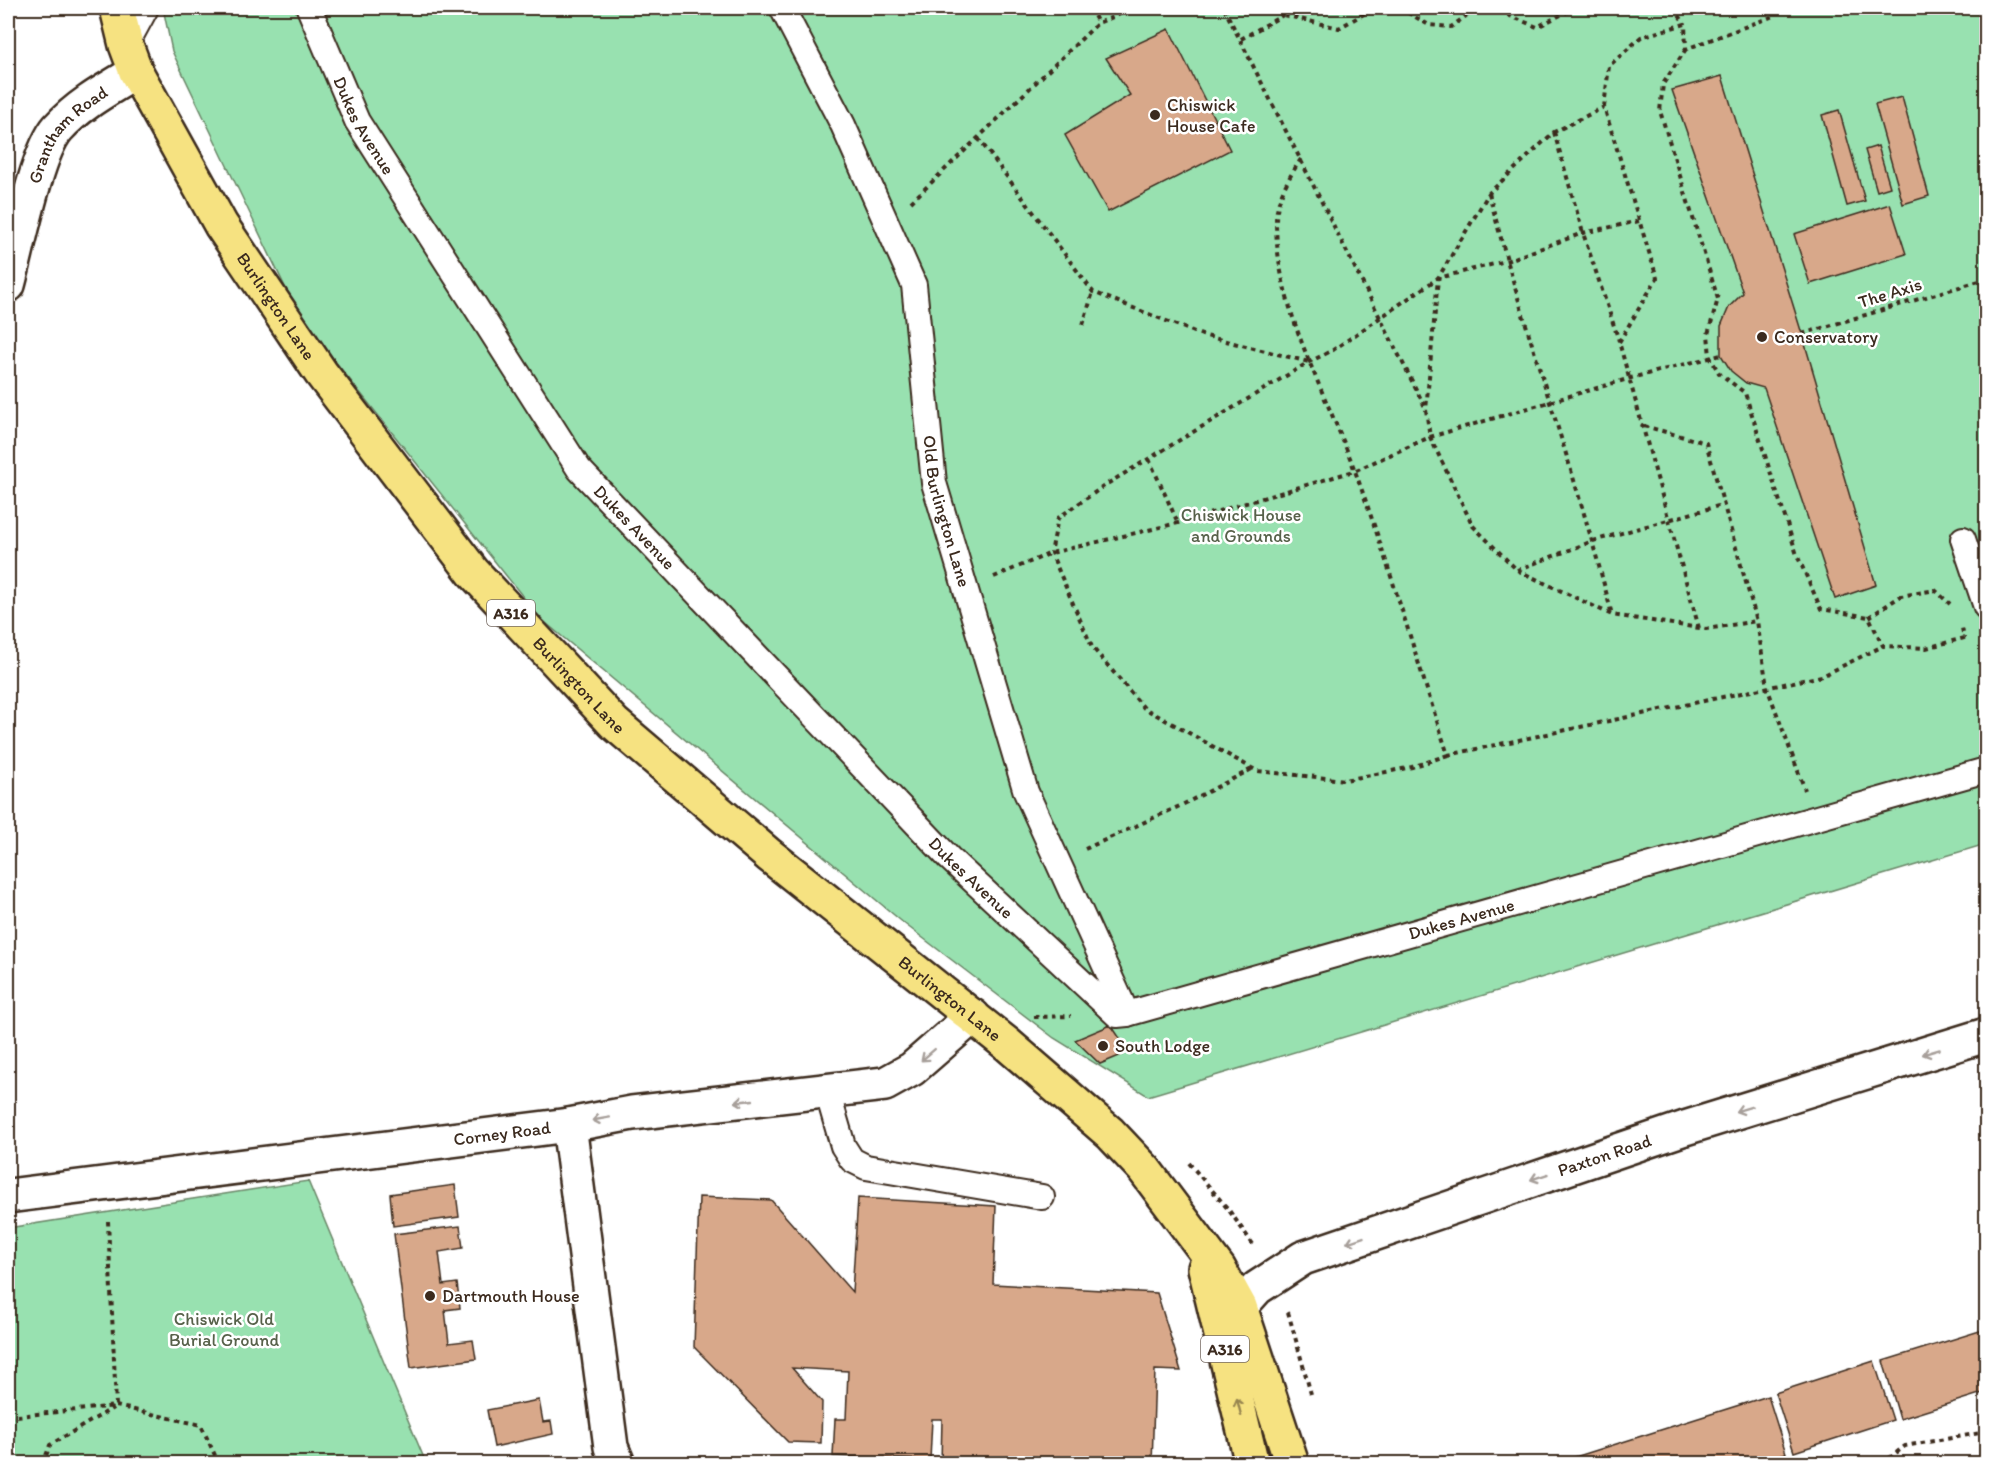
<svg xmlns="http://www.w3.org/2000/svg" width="1994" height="1471" viewBox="0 0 1994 1471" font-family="Itim,sans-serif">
  <rect width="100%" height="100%" fill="#fff"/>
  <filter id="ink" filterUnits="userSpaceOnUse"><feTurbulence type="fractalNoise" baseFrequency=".0167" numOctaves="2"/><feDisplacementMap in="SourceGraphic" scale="12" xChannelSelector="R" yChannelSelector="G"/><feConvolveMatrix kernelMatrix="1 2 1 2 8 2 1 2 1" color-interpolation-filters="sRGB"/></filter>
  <g filter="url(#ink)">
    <g fill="#98e1b0" stroke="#6a8667" stroke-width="1.5">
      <path d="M163,8H1986V844L1148,1096L1054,1038L906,925L540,618L299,316L172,51Z"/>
      <path d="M308,1181L426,1463H8V1228Z"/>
    </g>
    <g fill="#d8a88a" stroke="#3b2a1e" stroke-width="1.5">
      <path d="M1169,29L1230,150L1108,212L1065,135L1130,95L1106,58Z"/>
      <path d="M1722,76L1802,334L1876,585L1835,599L1764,388L1746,383L1731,371L1721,355V326L1729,307L1743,293L1672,90Z"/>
      <path d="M1902,97L1929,196L1903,204L1875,104Z"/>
      <path d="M1839,110L1865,201L1847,206L1822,115Z"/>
      <path d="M1878,146L1890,187L1877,191L1865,150Z"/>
      <path d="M1890,204L1906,254L1810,284L1794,234Z"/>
      <path d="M1111,1025L1129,1052L1100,1064L1075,1040Z"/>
      <path d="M455,1185L459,1217L393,1226L390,1194Z"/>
      <path d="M699,1197L771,1200L852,1292L858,1198L996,1206L993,1284L1157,1293L1181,1371L1155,1370L1152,1464H941L942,1419H932L930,1460L833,1456L835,1419H846L848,1371L792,1368L822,1402L821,1443L788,1442L694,1347Z"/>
      <path d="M460,1226L463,1248L439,1252L443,1285L457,1283L460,1308L445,1310L449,1343L473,1340L476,1359L411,1368L394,1234Z"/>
      <path d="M1986,1329V1392L1900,1419L1883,1361Z"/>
      <path d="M1874,1361L1893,1420L1794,1452L1775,1393Z"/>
      <path d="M1768,1396L1786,1453L1753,1464H1553Z"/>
      <path d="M539,1400L543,1422L551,1421L553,1434L494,1447L487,1410Z"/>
    </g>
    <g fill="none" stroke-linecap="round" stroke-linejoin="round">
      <g stroke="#3b2a1e" stroke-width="28">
        <g id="lane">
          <path id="s1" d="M309,8L357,121L579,469L949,858L1117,1015L1127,1014L1986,770"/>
          <path id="s2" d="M782,8L843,125L914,285L934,483L1026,792L1127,1014"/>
          <path d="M126,45L146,8"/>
          <path d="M1963,539L1986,607"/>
          <path d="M827,1091L843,1146L852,1160L866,1167L1042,1197"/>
        </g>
      </g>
      <g stroke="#3b2a1e" stroke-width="38">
        <g id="street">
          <path id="s3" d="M8,285C18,249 36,153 58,128C80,104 108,89 136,72"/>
          <path d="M569,1125L611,1447L618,1464"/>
          <path id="s4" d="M8,1196L569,1125L632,1113L885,1084L912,1069L973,1016"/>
          <path id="s5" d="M1240,1307L1257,1288L1303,1258L1685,1128L1986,1035"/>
        </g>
      </g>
      <g stroke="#3b2a1e" stroke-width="38">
        <g id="highway">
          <path id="s6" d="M117,8L126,45L136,72L221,225L321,373L473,572L614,723L769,855L1007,1044L1110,1133L1144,1169L1219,1269L1240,1307L1292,1464"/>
          <path d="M1205,1268L1252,1464"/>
        </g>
      </g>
      <g stroke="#3b2a1e" stroke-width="4" stroke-dasharray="4.5 4.5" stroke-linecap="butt">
        <path d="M1090,8L1098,23"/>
        <path d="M1224,8L1426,409"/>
        <path d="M1280,8L1283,15L1339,28L1374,8"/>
        <path d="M1400,8L1429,25L1451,27L1477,8"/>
        <path d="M1491,8L1537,27L1575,8"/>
        <path d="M1674,8L1685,24"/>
        <path d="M1241,39L1283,15"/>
        <path d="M1686,49L1663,84L1660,111L1718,299L1708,334L1710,357L1719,373L1745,393L1797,555L1821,609L1869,617L1883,646L1926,648L1964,638L1962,628"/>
        <path d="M1604,107L1609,66L1641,37L1685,24L1686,49L1771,17L1776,8"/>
        <path d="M1986,127L1982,128L1986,144"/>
        <path d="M1554,132L1583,233L1619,341"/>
        <path d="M978,138L1093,292L1202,335L1309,362"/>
        <path d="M1301,159C1289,177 1276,199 1276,221C1276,310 1325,390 1355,471C1389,564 1417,661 1448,755L1822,676L1883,646"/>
        <path d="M1489,193C1525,335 1576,473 1612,615"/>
        <path d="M911,202L1098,23L1135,8"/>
        <path d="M1083,325L1093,292"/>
        <path d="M1802,334L1986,279"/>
        <path d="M1644,426L1706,443L1757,621L1767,687L1805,790"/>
        <path d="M1149,459L1178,523"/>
        <path d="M1517,570L1593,541L1725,504"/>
        <path d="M994,577L1051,553L1178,523L1354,471L1430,437L1631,378L1721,355"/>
        <path d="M1869,617L1901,596L1935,590L1950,604"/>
        <path d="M1699,628L1619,342L1657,278L1604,107L1554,132L1489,193L1438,278L1426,410L1430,437L1473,526L1517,570L1612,615L1706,629L1757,621"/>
        <path d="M1448,755L1412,767L1345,780L1257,771L1144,708L1092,647L1051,553L1058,518L1107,484L1309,362L1333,350L1438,278L1506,261L1583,233L1639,221"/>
        <path d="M1085,849L1182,805L1252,769"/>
        <path d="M1034,1017L1071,1016"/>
        <path d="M1189,1163L1228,1209L1255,1247"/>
        <path d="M108,1221L116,1406"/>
        <path d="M1288,1312L1311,1394"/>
        <path d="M8,1417L116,1406L201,1425L219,1464"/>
        <path d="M43,1464L50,1445L113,1408"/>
        <path d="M1882,1464L1905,1446L1986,1432"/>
      </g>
      <use href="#lane" stroke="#fff" stroke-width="24"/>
      <use href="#street" stroke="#fff" stroke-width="33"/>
      <use href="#highway" stroke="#f6e281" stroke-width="33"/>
    </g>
    <defs><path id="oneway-shaft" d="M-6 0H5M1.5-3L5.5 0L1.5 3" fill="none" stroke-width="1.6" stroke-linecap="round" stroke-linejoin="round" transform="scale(1.5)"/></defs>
    <g stroke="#a79f9a">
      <use href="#oneway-shaft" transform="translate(1931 1052) rotate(163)"/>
      <use href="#oneway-shaft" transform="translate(928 1055) rotate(139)"/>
      <use href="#oneway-shaft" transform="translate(744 1101) rotate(174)"/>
      <use href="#oneway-shaft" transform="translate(1744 1109) rotate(163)"/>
      <use href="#oneway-shaft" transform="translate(601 1119) rotate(170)"/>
      <use href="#oneway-shaft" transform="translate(1539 1177) rotate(161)"/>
      <use href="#oneway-shaft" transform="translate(1355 1240) rotate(161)"/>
    </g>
    <use stroke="#988650" href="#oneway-shaft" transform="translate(1239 1407) rotate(-104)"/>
  </g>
  <g fill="#3b2a1e" stroke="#fff" stroke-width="2">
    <circle cx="1155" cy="115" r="6"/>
    <circle cx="1762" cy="337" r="6"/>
    <circle cx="1103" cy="1046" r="6"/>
    <circle cx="430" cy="1296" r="6"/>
  </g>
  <g text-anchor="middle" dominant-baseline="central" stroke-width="5" stroke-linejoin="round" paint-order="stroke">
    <g fill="#fff" stroke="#766a62" stroke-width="1.5">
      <rect x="487" y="600" width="48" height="26" rx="4.5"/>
      <rect x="1201" y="1336" width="48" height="26" rx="4.5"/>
    </g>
    <g font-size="16" font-weight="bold" fill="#3b2a1e">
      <text x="511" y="613">A316</text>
      <text x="1225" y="1349">A316</text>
    </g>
    <g font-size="18" fill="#3b2a1e" stroke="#fff" text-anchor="start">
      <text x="1167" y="105">Chiswick<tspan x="1167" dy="21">House Cafe</tspan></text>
      <text x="1774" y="337">Conservatory</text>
      <text x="1115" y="1046">South Lodge</text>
      <text x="442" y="1296">Dartmouth House</text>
    </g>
    <g font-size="18" fill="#3b2a1e" stroke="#fff">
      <text stroke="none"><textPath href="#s1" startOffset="130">Dukes Avenue</textPath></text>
      <text stroke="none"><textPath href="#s3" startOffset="166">Grantham Road</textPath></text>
      <text transform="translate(1890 293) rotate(-17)">The Axis</text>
      <text stroke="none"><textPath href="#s6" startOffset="340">Burlington Lane</textPath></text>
      <text stroke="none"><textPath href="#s2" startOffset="536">Old Burlington Lane</textPath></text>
      <text stroke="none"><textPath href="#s1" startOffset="616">Dukes Avenue</textPath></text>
      <text stroke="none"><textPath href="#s6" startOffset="826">Burlington Lane</textPath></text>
      <text stroke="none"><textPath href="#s1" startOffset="1102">Dukes Avenue</textPath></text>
      <text stroke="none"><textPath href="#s1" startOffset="1660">Dukes Avenue</textPath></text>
      <text stroke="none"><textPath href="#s6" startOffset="1312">Burlington Lane</textPath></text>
      <text stroke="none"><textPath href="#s4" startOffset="498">Corney Road</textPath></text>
      <text stroke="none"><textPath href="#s5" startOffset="399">Paxton Road</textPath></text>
    </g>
    <g font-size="18" fill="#57614a" stroke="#fff">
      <text x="1241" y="515">Chiswick House<tspan x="1241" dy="21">and Grounds</tspan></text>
      <text x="224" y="1319">Chiswick Old<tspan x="224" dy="21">Burial Ground</tspan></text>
    </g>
  </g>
  <rect width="1994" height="1471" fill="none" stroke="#fff" stroke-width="30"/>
  <rect x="15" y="15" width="1964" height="1441" fill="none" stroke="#3b2a1e" stroke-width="2" filter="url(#ink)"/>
</svg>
